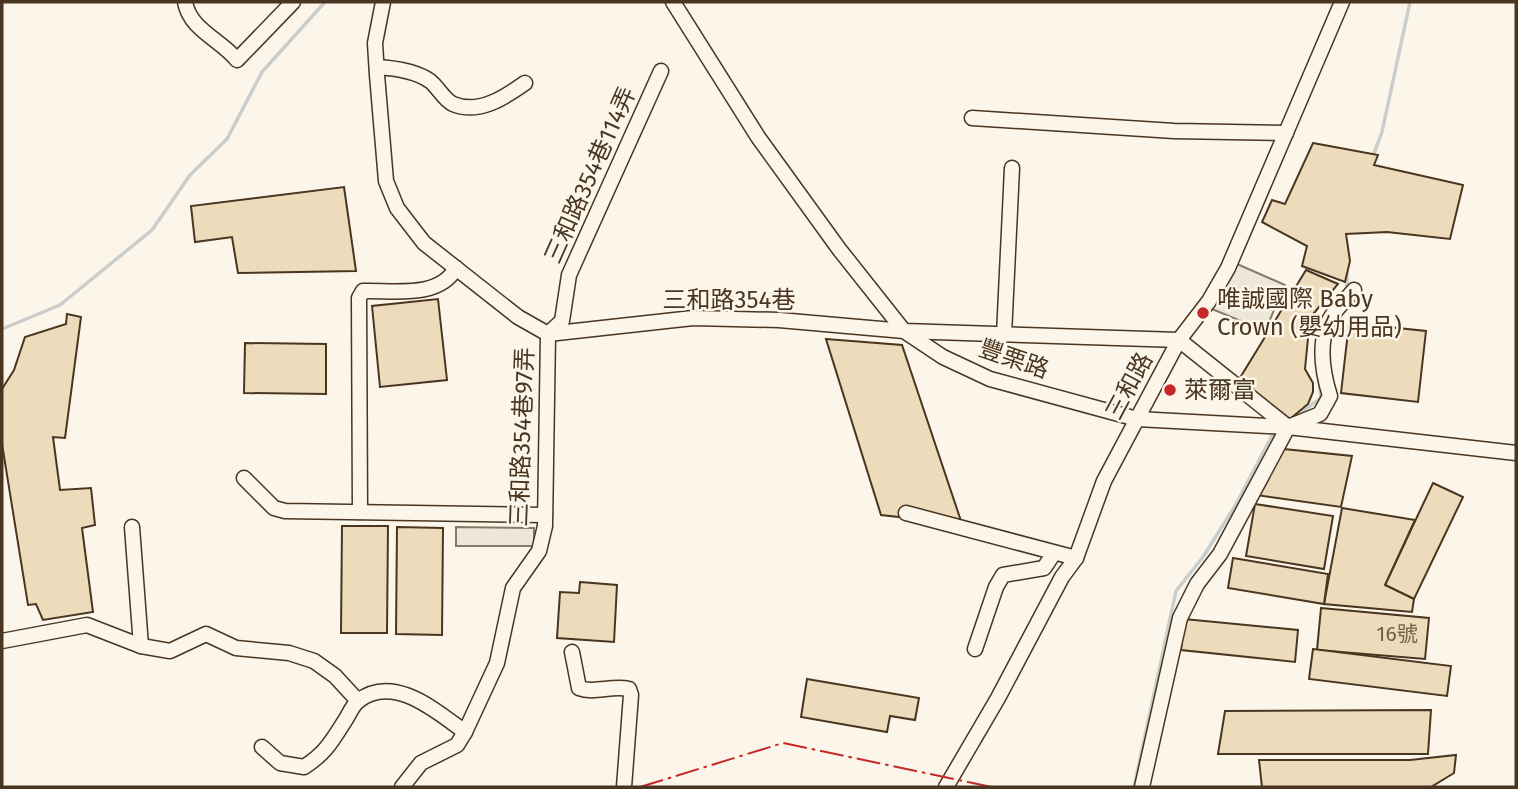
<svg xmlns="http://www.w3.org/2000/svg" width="1518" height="789" viewBox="0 0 1518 789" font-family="'Fira Sans','Noto Sans TC',sans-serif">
  <rect width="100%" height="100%" fill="#fbf6e9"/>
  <g fill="#ede7d9" stroke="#887966" stroke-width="2">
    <path d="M1228,260L1285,285L1265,331L1207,307Z"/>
    <path d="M456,527L534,528V546H456Z"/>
  </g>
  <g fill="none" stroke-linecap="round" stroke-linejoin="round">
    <g stroke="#c9cecd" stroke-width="3.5">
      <path d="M1373,156L1382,132L1410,2"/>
      <path d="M1347,267V287"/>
      <path d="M2,329L60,305L152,230L190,175L227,139L262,72L325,2"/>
      <path d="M1294,417L1321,398L1319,379"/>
      <path d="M1134,787L1176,591L1203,557L1235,506L1274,432"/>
    </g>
  </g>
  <g fill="#ecdcbc" stroke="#4a3520" stroke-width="2">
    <path d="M1313,143L1378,155L1374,165L1463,185L1450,239L1387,232L1346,234L1350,261L1345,282L1302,266L1307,246L1262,222L1272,200L1285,204Z"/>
    <path d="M344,187L356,271L238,273L232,237L195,242L191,206Z"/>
    <path d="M1306,270L1338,284L1310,318L1305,369L1313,383V392L1308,404L1290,419L1235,386Z"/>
    <path d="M438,299L447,380L380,387L372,306Z"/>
    <path d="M67,314L81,317L65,438L53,437L60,490L91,488L95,525L82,528L93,612L43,620L36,604L28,605L2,444V389L14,370L25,337L66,324Z"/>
    <path d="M1349,323L1426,331L1418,402L1341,393Z"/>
    <path d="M826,339L902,345L962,524L881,515Z"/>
    <path d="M245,343L326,344V394L244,393Z"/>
    <path d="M1274,448L1352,456L1341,507L1256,495Z"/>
    <path d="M1433,483L1463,497L1414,599L1385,585Z"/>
    <path d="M1255,504L1333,516L1324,569L1246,556Z"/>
    <path d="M1342,508L1415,520L1385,585L1414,599L1412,612L1324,604Z"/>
    <path d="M342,526H388L387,633H341Z"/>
    <path d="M397,527L443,528L442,635L396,634Z"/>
    <path d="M1233,558L1328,574L1324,604L1228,588Z"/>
    <path d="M580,582L617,585L614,642L557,638L560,592L579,593Z"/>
    <path d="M1321,608L1429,618L1425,659L1317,650Z"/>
    <path d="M1184,619L1298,630L1295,662L1181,650Z"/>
    <path d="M1313,649L1451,666L1447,696L1309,679Z"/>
    <path d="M807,679L919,698L915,720L890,716L887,732L801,717Z"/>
    <path d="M1431,710L1428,754H1218L1225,711Z"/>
    <path d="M1456,755L1454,773L1431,787H1262L1259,760H1410Z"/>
  </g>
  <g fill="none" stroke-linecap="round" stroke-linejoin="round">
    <g stroke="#4a3520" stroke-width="17">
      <g id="minor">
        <path d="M185,2C190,30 220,39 237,60L293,2"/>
        <path d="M383,2L375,43L377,75L386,181L397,208L424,243L518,317L548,334L693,318L779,320L904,331L1179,340L1288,427"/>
        <path d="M673,2L758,137L839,249L904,331L943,357L990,379L1137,419L1288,427L1516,453"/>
        <path d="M377,67C393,68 416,71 430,81C438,87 444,100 453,104C479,115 505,97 525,83"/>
        <path d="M972,118L1174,131L1286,133"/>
        <path d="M548,334L562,321L569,275L661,71"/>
        <path d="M1004,335L1012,168"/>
        <path d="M244,478L274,508L285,511L545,515"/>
        <path d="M360,512L359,298L363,291C394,290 439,299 456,268"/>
        <path d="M906,513L1076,558"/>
        <path d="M132,527L141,646"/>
        <path d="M2,641L87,625L141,646L170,651L206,634L236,648L289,653L314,661L335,676L358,701"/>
        <path d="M975,649L996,587L1003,575L1044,568L1054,553"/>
        <path d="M572,652L579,688C594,694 612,685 629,689L631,695L624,787"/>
        <path d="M262,747L280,763L304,767C326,753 332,741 346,719C349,714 353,705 358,701C394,673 437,712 465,732"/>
        <path d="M402,787L421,763L457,745L465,732L497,663L513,588L539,551L545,526L548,334"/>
        <path d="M946,787L998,698L1062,577L1076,558L1104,481L1179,340L1209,301L1228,268L1342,2"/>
        <path d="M1142,787L1180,618L1197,584L1220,554L1288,427L1320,414L1330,396C1323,374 1319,347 1327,325C1331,313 1346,300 1354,290"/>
      </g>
    </g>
    <use href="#minor" stroke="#fbf6e9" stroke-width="14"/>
    <path stroke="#c62828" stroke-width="2" stroke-dasharray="24 5 3.5 5" stroke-linecap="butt" d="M640,787L783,743L992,787"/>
  </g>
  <g fill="#c62828" stroke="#fbf6e9" stroke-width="2.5">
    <circle cx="1203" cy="313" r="7"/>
    <circle cx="1170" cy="390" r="7"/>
  </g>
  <g text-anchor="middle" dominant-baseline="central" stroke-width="5" stroke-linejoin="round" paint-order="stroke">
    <g font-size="21" fill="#725f47">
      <text x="1397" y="634">16號</text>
    </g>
    <g font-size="24" fill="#4a3520" stroke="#fbf6e9">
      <text transform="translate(590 175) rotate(-66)">三和路354巷114弄</text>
      <text x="729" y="300">三和路354巷</text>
      <text transform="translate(1014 359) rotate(19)">豐栗路</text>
      <text transform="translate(1129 386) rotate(-62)">三和路</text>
      <text transform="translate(522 437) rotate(-88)">三和路354巷97弄</text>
    </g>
    <g font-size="24" fill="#4a3520" stroke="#fbf6e9" text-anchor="start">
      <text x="1217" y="299">唯誠國際 Baby<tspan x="1217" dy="28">Crown (嬰幼用品)</tspan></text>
      <text x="1184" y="390">萊爾富</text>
    </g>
  </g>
  <rect width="1518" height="789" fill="none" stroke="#4a3520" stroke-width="7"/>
</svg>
